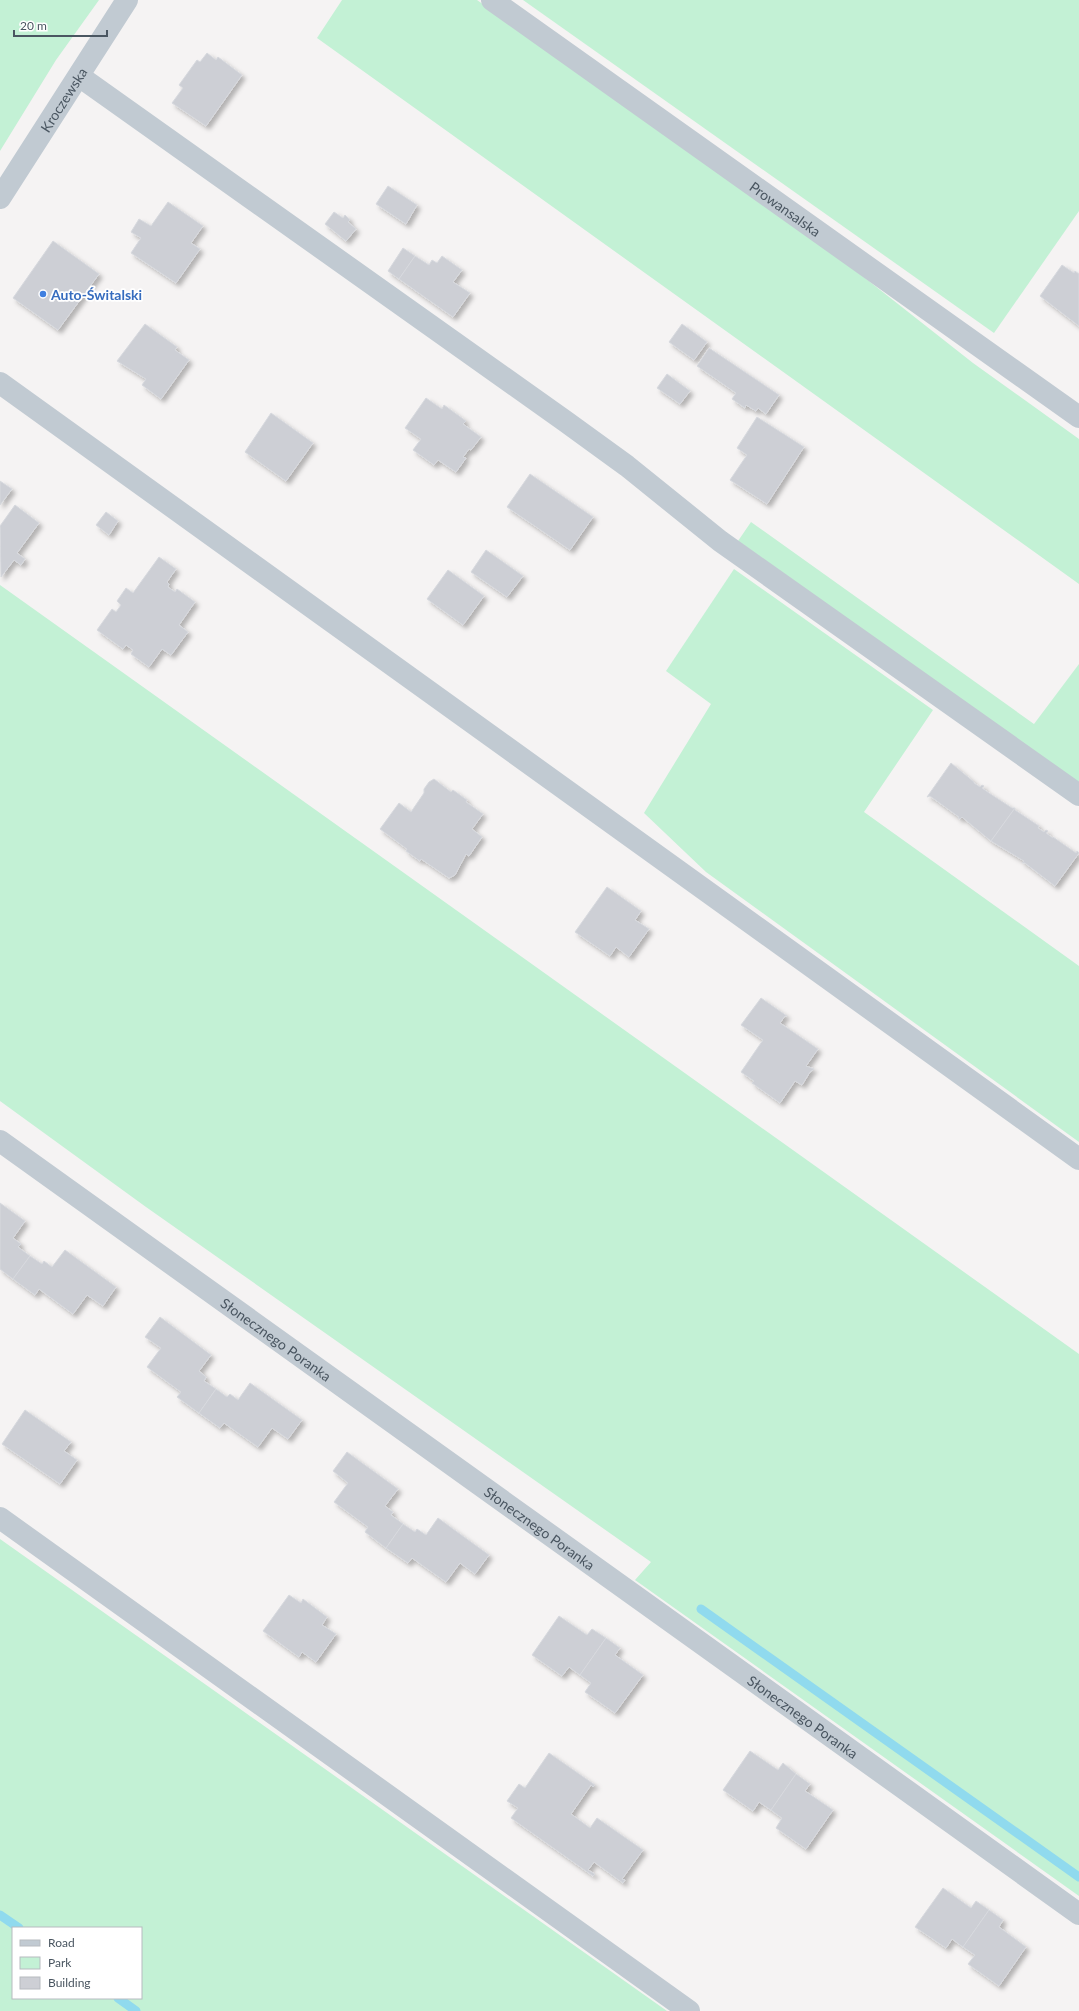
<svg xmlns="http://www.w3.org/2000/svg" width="1079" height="2011" viewBox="0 0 1079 2011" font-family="Lato,sans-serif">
  <defs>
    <filter id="shadow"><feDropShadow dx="3.5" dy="3.5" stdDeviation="2" flood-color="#0004"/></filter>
  </defs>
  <rect width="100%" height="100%" fill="#f5f3f3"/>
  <g fill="#c3f1d5" fill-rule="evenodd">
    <path d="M0,0H99L56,60L0,151Z"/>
    <path d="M342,0H477L851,267L973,363L1079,439V584L317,38Z"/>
    <path d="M523,0H1079V211L994,333Z"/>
    <path d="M751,522L1034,724L1079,664V784L738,541Z"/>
    <path d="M734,569L933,710L864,812L1079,966V1142L706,872L644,813L711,704L666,671Z"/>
    <path d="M0,585L1079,1354V1896L635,1580L651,1562L146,1207L0,1101Z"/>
    <path d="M0,1539L667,2011H0ZM13,1928H141V1998H13Z"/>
  </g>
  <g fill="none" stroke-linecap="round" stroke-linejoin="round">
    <g stroke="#90daee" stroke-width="9">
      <path d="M701,1609L1079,1877"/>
      <path d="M0,1915L19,1928"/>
      <path d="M118,1998L136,2011"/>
    </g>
  </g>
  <g fill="#cdcfd5" stroke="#d7d9de" filter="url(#shadow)">
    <path d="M207,53L216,60L218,57L242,75L206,126L172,103L183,88L179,85L197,60L200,62Z"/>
    <path d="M388,186L417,205L406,224L376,204Z"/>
    <path d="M168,202L203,226L191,243L200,249L176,283L131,253L141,238L131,232L139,219L151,226Z"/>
    <path d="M334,212L343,218L345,215L350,220L348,222L356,229L346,241L325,224Z"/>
    <path d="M53,241L99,274L58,330L13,298Z"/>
    <path d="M403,248L415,256L399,279L388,271Z"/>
    <path d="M415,256L429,265L432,260L437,263L442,256L462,270L453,282L470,293L453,317L399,279Z"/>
    <path d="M1062,265L1074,273L1075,271L1079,274V326L1040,296Z"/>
    <path d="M145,324L177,347L175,350L189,360L161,399L142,385L146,379L117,361Z"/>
    <path d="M682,324L707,342L694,360L669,342Z"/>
    <path d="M709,348L779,395L766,414L758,408L756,411L746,405L745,408L732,399L736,393L697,366Z"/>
    <path d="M667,374L690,391L680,404L657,388Z"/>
    <path d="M426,398L442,409L444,405L466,421L463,424L481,437L471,450L469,449L463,457L466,458L456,472L438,460L434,465L413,450L421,439L405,428Z"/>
    <path d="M271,413L313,443L286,481L245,452Z"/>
    <path d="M757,417L804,447L767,504L730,480L747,455L737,448Z"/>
    <path d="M530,474L593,517L570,550L507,507Z"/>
    <path d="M0,481L12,489L0,505Z"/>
    <path d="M15,505L39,523L17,553L25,559L21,565L14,560L1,577L0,526Z"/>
    <path d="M106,512L118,521L109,535L96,525Z"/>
    <path d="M486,550L523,576L507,597L471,572Z"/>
    <path d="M159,557L176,569L167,582L169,584L168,587L175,592L177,589L195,602L179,625L188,632L171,655L162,649L149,667L131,654L133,650L126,645L123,649L97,630L112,609L116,612L121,605L117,601L126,588L133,593Z"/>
    <path d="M448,570L484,596L463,625L427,599Z"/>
    <path d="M951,763L974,782V783L980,787L982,785L984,786L982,788L989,793L1012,808H1015L991,841L962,817L960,819L958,818L959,817L930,796L927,797Z"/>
    <path d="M434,779L451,792L453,790L467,800L466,802L483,814L472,829L482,837L469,856L466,854L455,875L449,878L421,859L420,861L406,851L407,849L380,829L399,803L411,812L424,793V789L429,782Z"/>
    <path d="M1015,808V810L1039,826L1038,828L1044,832L1046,830L1048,831L1046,833L1053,838V837L1076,853L1077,851L1079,853L1055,886L1025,863H1022L1024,861L991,841Z"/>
    <path d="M607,887L641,911L635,920L649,929L629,957L616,947L610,956L575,932Z"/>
    <path d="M761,998L787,1016H785L780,1023L818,1049L806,1066L814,1069L810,1072L802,1085L795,1081L780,1103L752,1083L754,1081L741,1072L763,1040L741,1025Z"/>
    <path d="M0,1203L25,1221L13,1238L21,1244L18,1247L30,1256L13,1279L0,1269Z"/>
    <path d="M65,1250L116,1287L103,1306L87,1295L73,1314L39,1289L35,1295L13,1279L30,1256L42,1264L44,1261L52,1267Z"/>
    <path d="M160,1317L211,1355L199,1371L206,1377L204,1381L216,1389L199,1413L177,1397L181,1392L147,1367L161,1348L145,1337Z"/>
    <path d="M250,1383L302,1420L288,1439L272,1428L258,1447L224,1423L220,1428L199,1413L216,1389L227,1397L230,1394L238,1400Z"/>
    <path d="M25,1410L71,1442L64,1451L77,1460L60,1484L2,1444Z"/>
    <path d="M347,1452L398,1489L385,1506L393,1512L391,1515L403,1524L386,1548L365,1532L368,1527L334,1502L348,1483L333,1471Z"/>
    <path d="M438,1518L489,1555L475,1574L460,1563L446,1582L412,1558L408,1563L386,1548L403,1524L415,1532L417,1529L426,1535Z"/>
    <path d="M289,1595L301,1603L303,1599L327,1617L322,1625L336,1634L316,1662L302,1652L299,1657L263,1631Z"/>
    <path d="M559,1616L587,1635L592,1629L606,1638L580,1675L569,1667L562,1676L532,1655Z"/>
    <path d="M606,1638L620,1648L615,1655L643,1675L615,1713L585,1692L591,1683L580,1675Z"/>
    <path d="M750,1751L778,1770L783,1763L796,1774L771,1810L759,1802L753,1811L723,1790Z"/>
    <path d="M549,1753L595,1785L593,1787L591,1785L571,1814L590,1828L597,1818L643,1850L622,1879L625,1880L623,1883L594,1862L588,1870L595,1874L593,1876L511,1818L518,1808L507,1801L519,1784L525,1788Z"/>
    <path d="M796,1774L810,1784L805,1791L833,1810L806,1849L776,1828L782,1818L771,1810Z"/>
    <path d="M943,1888L971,1908L976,1901L989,1910L963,1947L952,1939L946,1948L915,1927Z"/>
    <path d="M989,1910L1003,1920L999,1927L1026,1947L999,1986L968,1964L975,1955L963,1947Z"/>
  </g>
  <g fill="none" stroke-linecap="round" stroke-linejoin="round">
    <g stroke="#c1cad2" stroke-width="22">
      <path id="s1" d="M492,0L1079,417"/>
      <path d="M79,76L565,421L627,466L720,541L1079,795"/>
      <path id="s2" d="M0,198L127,0"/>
      <path d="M0,383L1079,1159"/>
      <path id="s3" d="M0,1141L1079,1914"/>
      <path d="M0,1518L689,2011"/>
    </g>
  </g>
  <circle fill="#3f7fe0" stroke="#fff" stroke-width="1.5" cx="43" cy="294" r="4"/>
  <g text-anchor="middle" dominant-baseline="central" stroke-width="3.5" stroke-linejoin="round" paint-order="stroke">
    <g font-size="14" fill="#4a5661" stroke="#fff">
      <text stroke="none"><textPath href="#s2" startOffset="117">Kroczewska</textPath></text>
      <text stroke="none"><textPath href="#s1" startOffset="360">Prowansalska</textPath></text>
      <text stroke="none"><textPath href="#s3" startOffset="340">Słonecznego Poranka</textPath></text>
      <text stroke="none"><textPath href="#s3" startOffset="664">Słonecznego Poranka</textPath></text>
      <text stroke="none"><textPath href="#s3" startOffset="988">Słonecznego Poranka</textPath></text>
    </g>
    <g font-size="14" font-weight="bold" fill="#366cbe" stroke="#fff" text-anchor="start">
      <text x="51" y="294">Auto-Świtalski</text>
    </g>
  </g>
  <rect x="12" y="1927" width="130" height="72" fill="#ffffff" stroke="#b7bbc0"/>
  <rect x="20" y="1940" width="20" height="6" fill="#c1cad2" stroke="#b7bbc0"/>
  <text x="48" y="1947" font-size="12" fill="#4a5661">Road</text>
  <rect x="20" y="1957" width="20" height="12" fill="#c3f1d5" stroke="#b7bbc0"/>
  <text x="48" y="1967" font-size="12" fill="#4a5661">Park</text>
  <rect x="20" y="1977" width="20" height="12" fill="#cdcfd5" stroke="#b7bbc0"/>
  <text x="48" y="1987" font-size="12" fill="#4a5661">Building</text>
  <path d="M14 30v6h93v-6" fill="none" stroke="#4a5661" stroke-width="2"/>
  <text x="20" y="30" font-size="12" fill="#4a5661" stroke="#ffffff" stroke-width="3" paint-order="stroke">20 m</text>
</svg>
